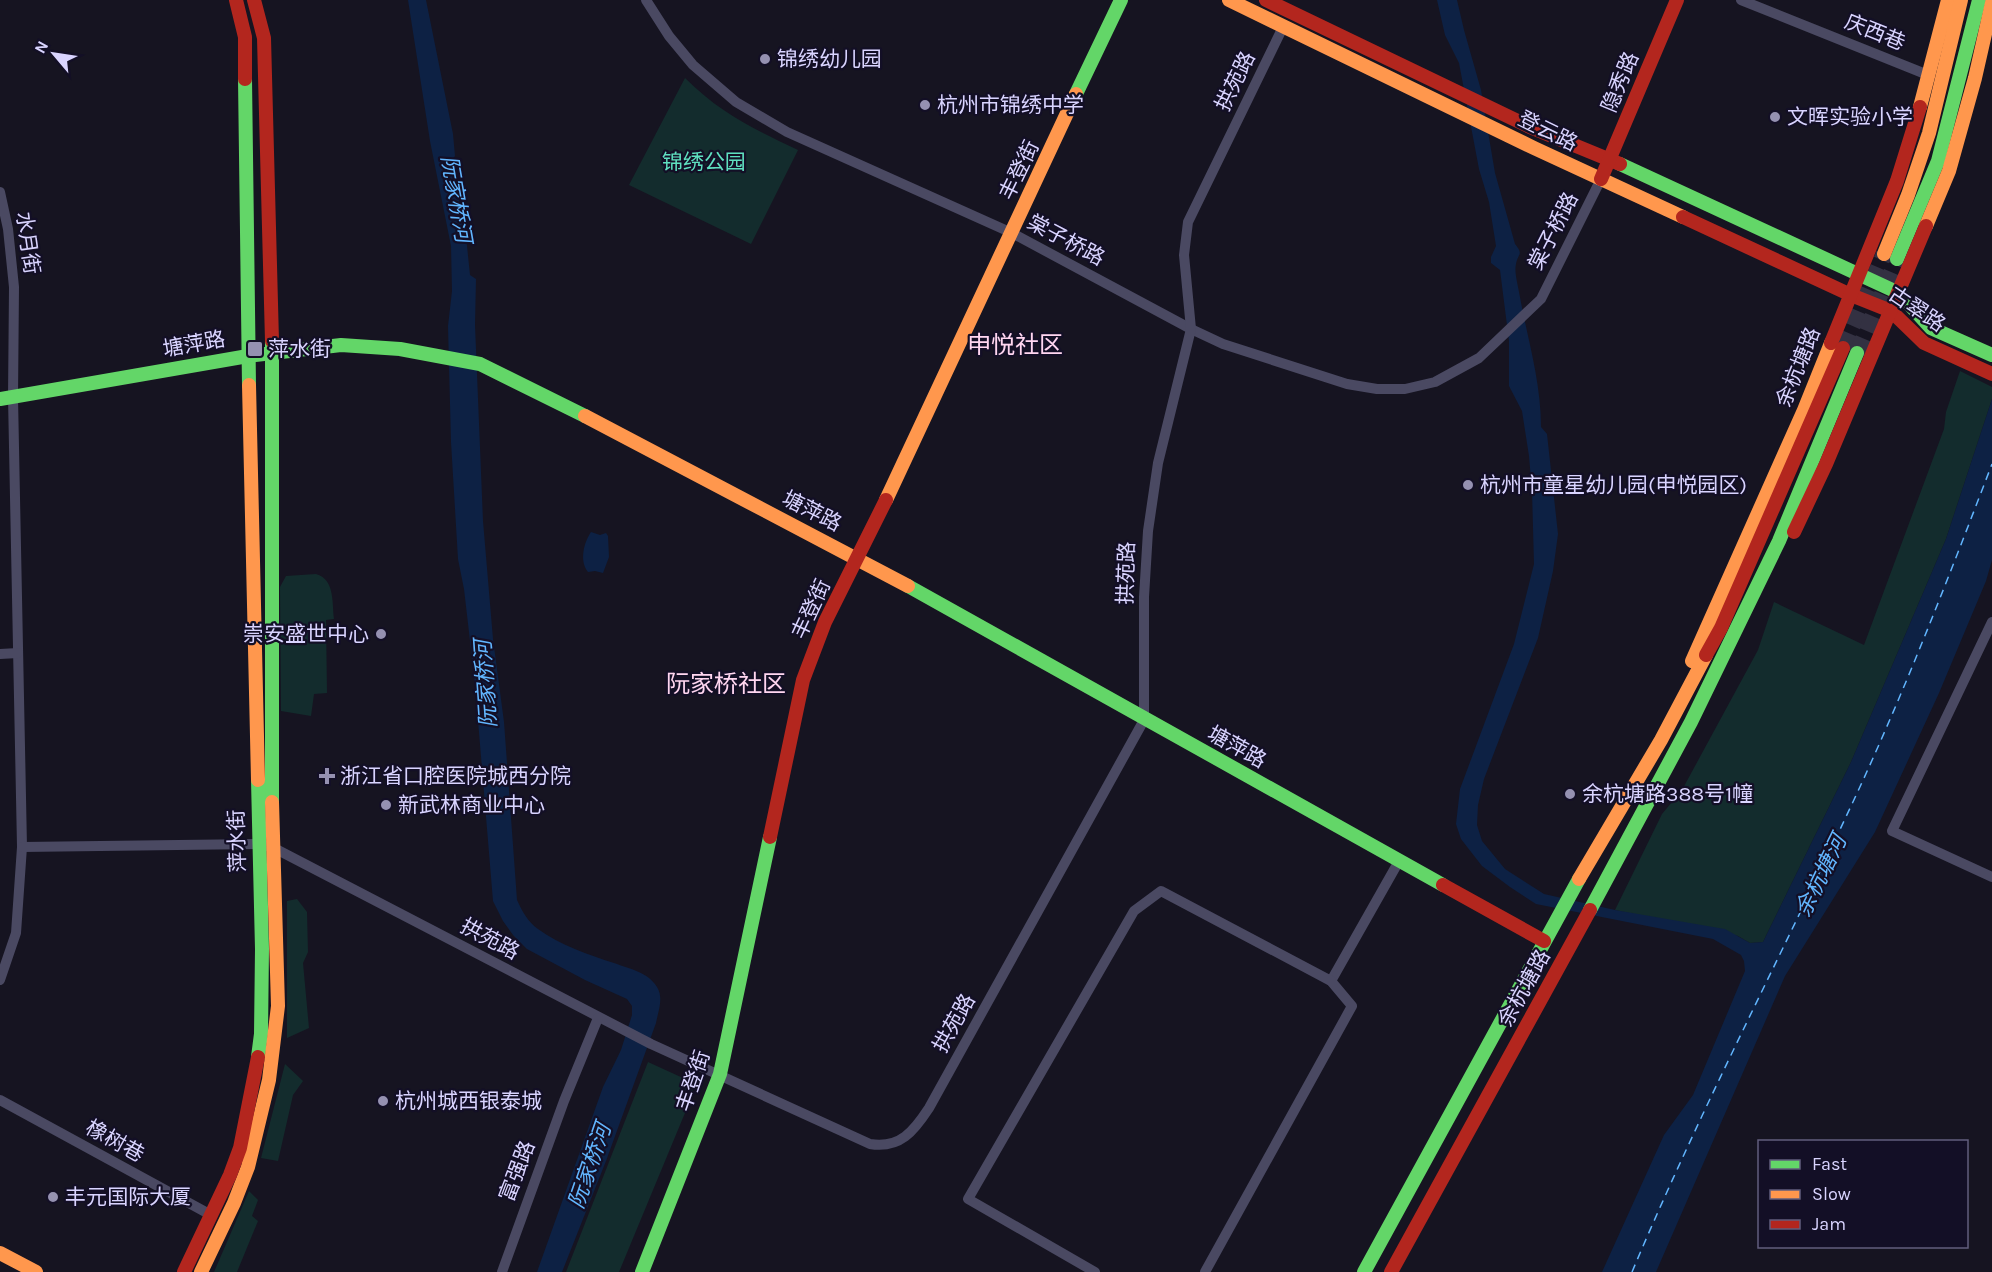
<svg xmlns="http://www.w3.org/2000/svg" width="1992" height="1272" viewBox="0 0 1992 1272" font-family="Karla,'Noto Sans SC',sans-serif">
  <rect width="100%" height="100%" fill="#161421"/>
  <g fill="#132c2d">
    <path d="M685,78C720,113 754,129 798,150L751,244L629,185Z"/>
    <path d="M1960,371L1992,387V399L1946,539L1851,762L1763,942L1750,943L1738,936L1615,910L1662,814L1682,790L1758,650L1774,602L1864,645L1944,429L1946,412Z"/>
    <path d="M316,574C335,579 332,603 334,619L326,620L327,693L314,694L311,716L281,711L280,587L286,576Z"/>
    <path d="M297,899L307,912L308,952L303,963L309,1028L287,1038V901Z"/>
    <path d="M648,1062L683,1078L693,1087L692,1096L619,1272H566Z"/>
    <path d="M285,1064L303,1081L293,1095L278,1161L261,1158Z"/>
    <path d="M249,1191L258,1200L252,1216L258,1221L237,1272H214Z"/>
  </g>
  <g fill="#0d2144">
    <path d="M408,0H426L453,134L455,156L451,161L466,236L470,275L476,279L475,325L483,521L493,639L504,722L517,900C522,911 528,922 538,929C560,945 589,955 614,963C630,969 648,972 657,987C664,998 658,1012 656,1023L606,1161L562,1272H537L603,1087L621,1050L632,1015V1006L627,999L585,980L527,949L513,935L503,921L493,901L475,684L464,589L458,559L451,442L448,326L452,291L451,246L430,141Z"/>
    <path d="M1437,0H1457L1464,30L1481,90L1495,173L1515,244C1524,255 1518,253 1516,264C1514,272 1518,285 1519,292C1527,338 1541,380 1541,427L1547,434L1558,534L1553,571L1538,638L1484,779L1478,805L1477,825L1482,841L1505,869L1544,894L1615,910L1713,927L1725,929L1750,943L1763,942L1851,762L1946,539L1992,399V560L1986,581L1939,693L1875,832L1785,976L1656,1272H1602L1664,1135L1693,1095L1745,971L1744,961L1741,955L1713,939L1536,904L1510,887L1482,866L1461,839L1456,824L1460,789L1514,644L1534,564L1532,491L1529,456L1522,411L1509,386V341L1500,270L1491,263V257L1496,246L1489,202L1479,169L1459,63L1445,35Z"/>
    <path d="M591,532L600,535L606,533L608,536L609,557L603,573L595,571L588,572C579,561 584,542 591,532Z"/>
  </g>
  <g fill="none" stroke-linecap="round" stroke-linejoin="round">
    <path stroke="#62b6ff" stroke-width="1.5" stroke-dasharray="8 6" stroke-linecap="butt" d="M1632,1272C1699,1113 1779,960 1852,804C1904,693 1948,579 1992,464"/>
    <g stroke="#333142" stroke-width="16" stroke-dasharray="16 8" stroke-linecap="butt">
      <path d="M1843,348L1884,254"/>
      <path d="M1857,353L1897,259"/>
    </g>
    <g stroke="#4a4962" stroke-width="10">
      <path d="M646,0L669,36L693,65L736,102L787,132L1012,233L1191,329L1223,344L1347,384L1377,389H1405L1435,382L1479,358L1541,299L1601,179"/>
      <path d="M1741,0L1928,75"/>
      <path d="M0,192L8,229L14,287L13,397L22,847L16,933L0,980"/>
      <path d="M1992,622L1892,831L1992,877"/>
      <path d="M0,654L18,653"/>
      <path d="M22,847L258,844L272,847L651,1044L870,1144C900,1149 914,1131 929,1108L1144,720V597L1148,531L1158,463L1191,329L1184,255L1188,222L1284,25"/>
      <path d="M1331,981L1399,861"/>
      <path d="M0,1100L211,1215"/>
      <path d="M502,1272L564,1101L598,1018"/>
      <path d="M1095,1272L968,1199L1134,911L1161,891L1331,981L1352,1006L1205,1272"/>
    </g>
    <g stroke="#63d668" stroke-width="14">
      <path d="M245,79L249,385"/>
      <path d="M1076,94L1121,0"/>
      <path d="M1620,164L1899,293L1931,328L1992,355"/>
      <path d="M1897,259L1938,161L1979,0"/>
      <path d="M272,341V802"/>
      <path d="M0,399L248,356L341,345L400,349L480,364L585,416"/>
      <path d="M908,586L1443,885"/>
      <path d="M1590,910L1691,722L1779,541L1857,353"/>
      <path d="M258,1057L261,1034L262,949L258,780"/>
      <path d="M642,1272L720,1074L770,837"/>
      <path d="M1364,1272L1579,879"/>
    </g>
    <g stroke="#ff974d" stroke-width="14">
      <path d="M1229,0L1534,148L1683,217"/>
      <path d="M1920,107L1948,0"/>
      <path d="M1926,226L1949,171L1975,78L1992,3"/>
      <path d="M1884,254L1908,195L1929,133L1961,0"/>
      <path d="M249,385L258,780"/>
      <path d="M585,416L908,586"/>
      <path d="M886,500L1076,94"/>
      <path d="M1692,661L1804,410L1831,343"/>
      <path d="M1579,879L1661,740L1706,655"/>
      <path d="M0,1253L36,1272"/>
      <path d="M201,1272L234,1203L248,1167L269,1080L278,1006L272,802"/>
    </g>
    <g stroke="#b3261e" stroke-width="14">
      <path d="M236,0L245,37V79"/>
      <path d="M254,0L264,38L272,341"/>
      <path d="M1266,0L1530,127L1620,164"/>
      <path d="M1601,179L1677,0"/>
      <path d="M1683,217L1851,295L1891,311L1924,343L1992,374"/>
      <path d="M1831,343L1897,181L1920,107"/>
      <path d="M1794,532L1826,464L1926,226"/>
      <path d="M1706,655L1721,628L1843,348"/>
      <path d="M770,837L803,680L825,622L886,500"/>
      <path d="M1443,885L1544,941"/>
      <path d="M184,1272L230,1175L240,1148L258,1057"/>
      <path d="M1391,1272L1590,910"/>
    </g>
  </g>
  <g fill="#9591b1" stroke="#130f26" stroke-width="2">
    <circle cx="765" cy="59" r="6"/>
    <circle cx="925" cy="105" r="6"/>
    <circle cx="1775" cy="117" r="6"/>
    <rect x="247" y="341" width="16" height="16" rx="3"/>
    <circle cx="1468" cy="485" r="6"/>
    <circle cx="381" cy="634" r="6"/>
    <path d="M324 767h6v6h6v6h-6v6h-6v-6h-6v-6h6z"/>
    <circle cx="1570" cy="794" r="6"/>
    <circle cx="386" cy="805" r="6"/>
    <circle cx="383" cy="1101" r="6"/>
    <circle cx="53" cy="1197" r="6"/>
  </g>
  <g text-anchor="middle" dominant-baseline="central" stroke-width="4.5" stroke-linejoin="round" paint-order="stroke">
    <g font-size="21" fill="#d9d4ff" stroke="#130f26">
      <text transform="translate(1875 32) rotate(22)">庆西巷</text>
      <text transform="translate(1235 81) rotate(-64)">拱苑路</text>
      <text transform="translate(1620 82) rotate(-67)">隐秀路</text>
      <text transform="translate(1548 131) rotate(26)">登云路</text>
      <text transform="translate(1019 170) rotate(-64)">丰登街</text>
      <text transform="translate(1553 231) rotate(-63)">棠子桥路</text>
      <text transform="translate(1066 240) rotate(28)">棠子桥路</text>
      <text transform="translate(28 243) rotate(82)">水月街</text>
      <text transform="translate(1917 309) rotate(34)">古翠路</text>
      <text transform="translate(194 344) rotate(-10)">塘萍路</text>
      <text transform="translate(1798 367) rotate(-68)">余杭塘路</text>
      <text transform="translate(812 511) rotate(27)">塘萍路</text>
      <text transform="translate(1126 573) rotate(-88)">拱苑路</text>
      <text transform="translate(811 609) rotate(-65)">丰登街</text>
      <text transform="translate(1237 747) rotate(29)">塘萍路</text>
      <text transform="translate(237 841) rotate(-92)">萍水街</text>
      <text transform="translate(490 939) rotate(28)">拱苑路</text>
      <text transform="translate(1524 988) rotate(-61)">余杭塘路</text>
      <text transform="translate(954 1023) rotate(-61)">拱苑路</text>
      <text transform="translate(693 1081) rotate(-71)">丰登街</text>
      <text transform="translate(115 1141) rotate(29)">橡树巷</text>
      <text transform="translate(517 1171) rotate(-69)">富强路</text>
    </g>
    <g font-size="21" fill="#d9d4ff" stroke="#130f26" text-anchor="start">
      <text x="777" y="59">锦绣幼儿园</text>
      <text x="937" y="105">杭州市锦绣中学</text>
      <text x="1787" y="117">文晖实验小学</text>
      <text x="268" y="349">萍水街</text>
      <text x="1480" y="485">杭州市童星幼儿园(申悦园区)</text>
      <text x="369" y="634" text-anchor="end">崇安盛世中心</text>
      <text x="340" y="776">浙江省口腔医院城西分院</text>
      <text x="1582" y="794">余杭塘路388号1幢</text>
      <text x="398" y="805">新武林商业中心</text>
      <text x="395" y="1101">杭州城西银泰城</text>
      <text x="65" y="1197">丰元国际大厦</text>
    </g>
    <g font-size="21" fill="#5fe0c0" stroke="#130f26">
      <text x="704" y="162">锦绣公园</text>
    </g>
    <g font-size="22" font-style="italic" fill="#62b6ff" stroke="#130f26">
      <text transform="translate(456 199) rotate(80)">阮家桥河</text>
      <text transform="translate(486 684) rotate(-94)">阮家桥河</text>
      <text transform="translate(1821 876) rotate(-64)">余杭塘河</text>
      <text transform="translate(590 1166) rotate(-71)">阮家桥河</text>
    </g>
    <g font-size="24" fill="#ffd6f0" stroke="#130f26">
      <text x="1015" y="345">申悦社区</text>
      <text x="726" y="684">阮家桥社区</text>
    </g>
  </g>
  <rect x="1758" y="1140" width="210" height="108" fill="#130f26" stroke="#625e7d" stroke-width="1.5"/>
  <rect x="1770" y="1160" width="30" height="9" fill="#63d668" stroke="#625e7d" stroke-width="1.5"/>
  <text x="1812" y="1170" font-size="18" fill="#d9d4ff">Fast</text>
  <rect x="1770" y="1190" width="30" height="9" fill="#ff974d" stroke="#625e7d" stroke-width="1.5"/>
  <text x="1812" y="1200" font-size="18" fill="#d9d4ff">Slow</text>
  <rect x="1770" y="1220" width="30" height="9" fill="#b3261e" stroke="#625e7d" stroke-width="1.5"/>
  <text x="1812" y="1230" font-size="18" fill="#d9d4ff">Jam</text>
  <g transform="translate(54 54) rotate(299)" stroke="#130f26" stroke-width="4.5" paint-order="stroke">
  <path d="M0-4.5L10 22L0 15L-10 22Z" fill="#d9d4ff"/>
  <text y="-9" font-size="16" font-weight="bold" text-anchor="middle" fill="#d9d4ff">N</text>
  </g>
</svg>
